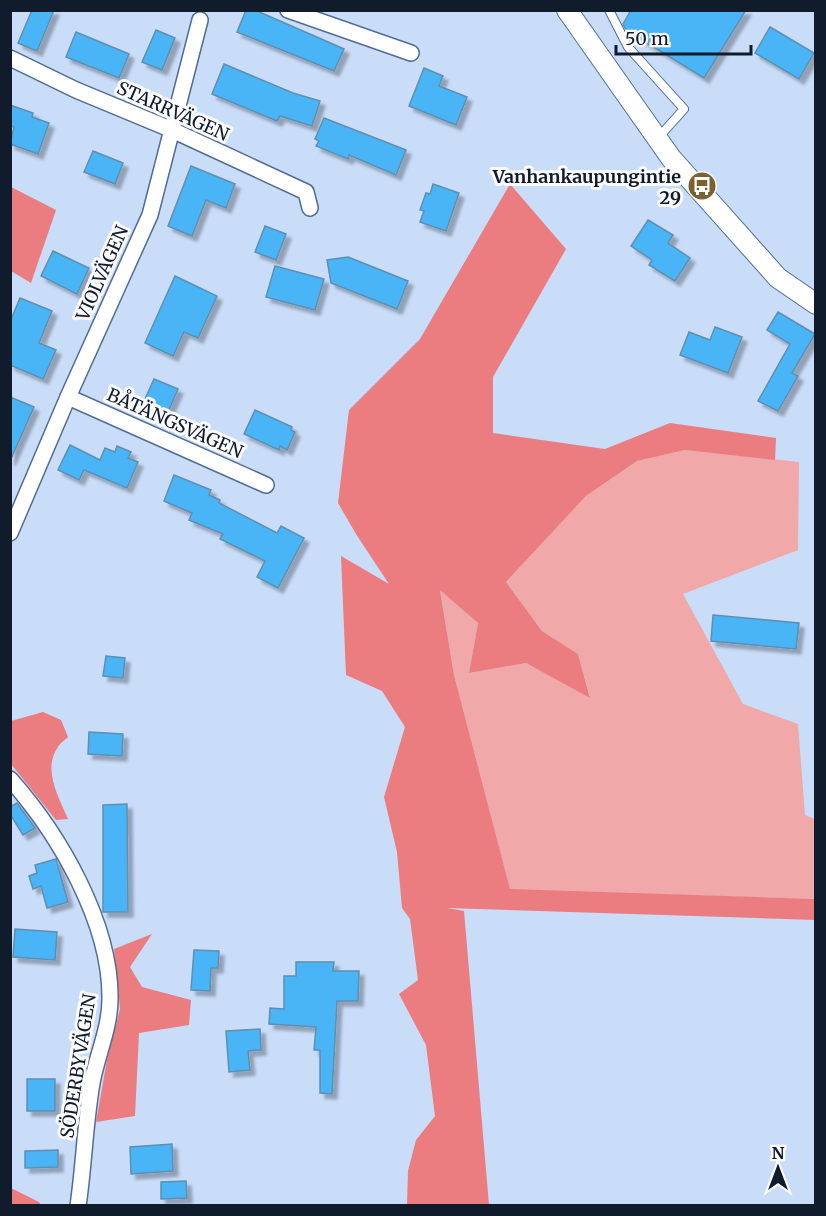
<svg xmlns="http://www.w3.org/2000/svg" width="826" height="1216" viewBox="0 0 826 1216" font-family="Merriweather,serif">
  <defs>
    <filter id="shadow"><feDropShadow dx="5" dy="5" stdDeviation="1.5" flood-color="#0004"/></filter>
  </defs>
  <rect width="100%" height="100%" fill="#c9dcf8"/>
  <path fill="#f0a9a8" d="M685,450L799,462L798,550L683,594L743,704L798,724L805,815L815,819V899L510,890L454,675L440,589L478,623L469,673L526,663L590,697L578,654L542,631L506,582L586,496L637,461Z"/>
  <g fill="#eb7c7f">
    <path d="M510,184L566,249L493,377V433L605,449L670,423L776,438L775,460L685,450L637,461L586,496L506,582L542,631L578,654L590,698L526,663L469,673L478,623L440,590L454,675L510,889L815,899V920L447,908L464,911L489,1205H407L408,1171L416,1140L435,1116L426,1045L399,994L418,980L410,919L402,908L397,852L384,797L405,727L382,691L346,675L341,556L389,584L356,534L338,503L349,410L420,339Z"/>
    <path d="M11,187L56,210L31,283L11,271Z"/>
    <path d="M43,712L61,720L68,737C65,740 60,743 58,747C42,769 59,798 68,819L56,820L11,764V721Z"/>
    <path d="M152,934L130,967L142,987L191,1000L189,1025L139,1033L135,1116L96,1122L107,1060L120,1009L114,949Z"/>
    <path d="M11,1188L39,1202L41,1205H11Z"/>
  </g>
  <g fill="#48b4f6" stroke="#5e90b2" stroke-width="1.5" filter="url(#shadow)">
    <path d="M32,10H54L37,51L18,43Z"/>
    <path d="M246,10H255L344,49L334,71L237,32Z"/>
    <path d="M631,10H746L704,78L626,30L623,24Z"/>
    <path d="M770,27L814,53L799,79L755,53Z"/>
    <path d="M156,30L175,38L162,70L142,62Z"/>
    <path d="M76,32L129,54L119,78L66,57Z"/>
    <path d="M224,64L293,93L320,101L312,126L280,116L277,121L212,94Z"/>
    <path d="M424,68L443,76L439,86L467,97L456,125L409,106Z"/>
    <path d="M10,105L33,113L32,117L49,123L38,154L10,144L14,127L10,126Z"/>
    <path d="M324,118L406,150L396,175L349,155L348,159L316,146L319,141L315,139Z"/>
    <path d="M93,151L123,163L115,184L84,172Z"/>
    <path d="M191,166L235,184L226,208L206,200L192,236L168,226Z"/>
    <path d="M433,184L459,193L446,231L420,222L424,211L420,210L426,193L430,194Z"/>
    <path d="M648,220L673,235L668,243L690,258L675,281L649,265L652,260L631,246Z"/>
    <path d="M265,226L286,234L276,260L255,252Z"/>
    <path d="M53,251L89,268L77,294L41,276Z"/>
    <path d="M348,257L408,281L397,309L331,283L327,260Z"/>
    <path d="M275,266L324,279L315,310L266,297Z"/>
    <path d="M175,276L217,296L198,338L184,332L173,356L145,343Z"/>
    <path d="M20,298L52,311L39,343L56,350L43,379L10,365V322Z"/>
    <path d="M778,312L815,334L792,373L798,376L778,411L758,401L790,344L767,330Z"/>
    <path d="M715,327L742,337L728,373L680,355L689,332L710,340Z"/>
    <path d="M154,379L178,389L165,419L141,408Z"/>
    <path d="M10,397L34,407L10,461Z"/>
    <path d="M255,410L292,427L291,430L295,432L287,450L280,446L279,450L244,434Z"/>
    <path d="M70,445L100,460L105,448L115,452L117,446L131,452L128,458L138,462L127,488L84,470L79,480L58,470Z"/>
    <path d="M174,475L211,490L209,495L220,500L219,503L277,533L281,526L304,538L278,588L257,577L265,561L220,539L223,534L189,520L192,513L164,501Z"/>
    <path d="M713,615L799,623L796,649L711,641Z"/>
    <path d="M106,656L125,658L123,678L103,676Z"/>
    <path d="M89,732L123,734L122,756L88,754Z"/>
    <path d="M17,803L35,828L23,835L10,814V807Z"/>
    <path d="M127,804L128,912H103V805Z"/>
    <path d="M56,859L68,902L47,908L41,886L33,889L29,876L37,873L35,865Z"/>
    <path d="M15,929L57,932L55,960L13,957Z"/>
    <path d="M194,950L219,951L218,968H211L210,991L191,990Z"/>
    <path d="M296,962H334L333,971H359L358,1001H337L332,1094L320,1093V1050H314L316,1027L269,1024L270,1008L284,1009V976H296Z"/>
    <path d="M260,1029L261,1050L248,1051L250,1070L229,1072L226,1031Z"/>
    <rect x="27" y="1079" width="28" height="32"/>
    <path d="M172,1144L173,1171L131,1174L130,1147Z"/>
    <path d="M58,1150V1167L25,1168V1151Z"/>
    <path d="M186,1181L187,1198L161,1199V1182Z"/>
  </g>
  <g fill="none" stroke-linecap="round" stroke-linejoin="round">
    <g stroke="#516c96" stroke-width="10">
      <path id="service" d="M609,10L628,47L684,109L658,138"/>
    </g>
    <g stroke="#516c96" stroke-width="18">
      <g id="minor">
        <path d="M288,10L411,53"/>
        <path d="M10,58L76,90L170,129L306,192L310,208"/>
        <path d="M68,397L266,485"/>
        <path d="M10,533L68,397L150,215L200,20"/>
        <path d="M10,779C59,834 111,923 110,999C110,1028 97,1055 92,1083C85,1124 84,1165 78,1206"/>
      </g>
    </g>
    <g stroke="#516c96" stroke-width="22">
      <path id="tertiary" d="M567,10L671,158L778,278L816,304"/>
    </g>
    <use href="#service" stroke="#fff" stroke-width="8"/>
    <use href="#minor" stroke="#fff" stroke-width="15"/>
    <use href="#tertiary" stroke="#fff" stroke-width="20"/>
  </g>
  <defs>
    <g id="bus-disc" transform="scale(1.5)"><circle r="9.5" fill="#7b6032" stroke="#fbfbfb"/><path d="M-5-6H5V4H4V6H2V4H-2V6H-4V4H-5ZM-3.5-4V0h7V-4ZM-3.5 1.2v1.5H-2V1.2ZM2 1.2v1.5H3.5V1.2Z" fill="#fff"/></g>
  </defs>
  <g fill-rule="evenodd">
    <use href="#bus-disc" x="702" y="186"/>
  </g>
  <g text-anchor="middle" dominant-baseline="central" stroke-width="6" stroke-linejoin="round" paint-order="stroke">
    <g font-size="18" fill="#101b2c" stroke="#fbfbfb">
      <text transform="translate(173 111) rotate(24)">STARRVÄGEN</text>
      <text transform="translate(102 273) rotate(-66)">VIOLVÄGEN</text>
      <text transform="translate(175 423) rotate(24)">BÅTÄNGSVÄGEN</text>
      <text transform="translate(78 1066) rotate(-81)">SÖDERBYVÄGEN</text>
    </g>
    <g font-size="18" font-weight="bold" fill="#101b2c" stroke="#fbfbfb" text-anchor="end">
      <text x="681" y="176">Vanhankaupungintie<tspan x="681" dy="21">29</tspan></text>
    </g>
  </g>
  <rect width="826" height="1216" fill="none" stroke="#101b2c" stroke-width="24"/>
  <g transform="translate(778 1168)" stroke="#fbfbfb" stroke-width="4.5" paint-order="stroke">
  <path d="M0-4.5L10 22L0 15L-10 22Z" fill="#101b2c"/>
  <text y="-9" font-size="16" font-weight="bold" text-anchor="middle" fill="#101b2c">N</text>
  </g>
  <path d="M616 45v9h135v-9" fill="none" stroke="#101b2c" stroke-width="3"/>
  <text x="625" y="45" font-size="18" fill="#101b2c" stroke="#fbfbfb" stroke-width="4.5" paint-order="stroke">50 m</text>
</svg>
